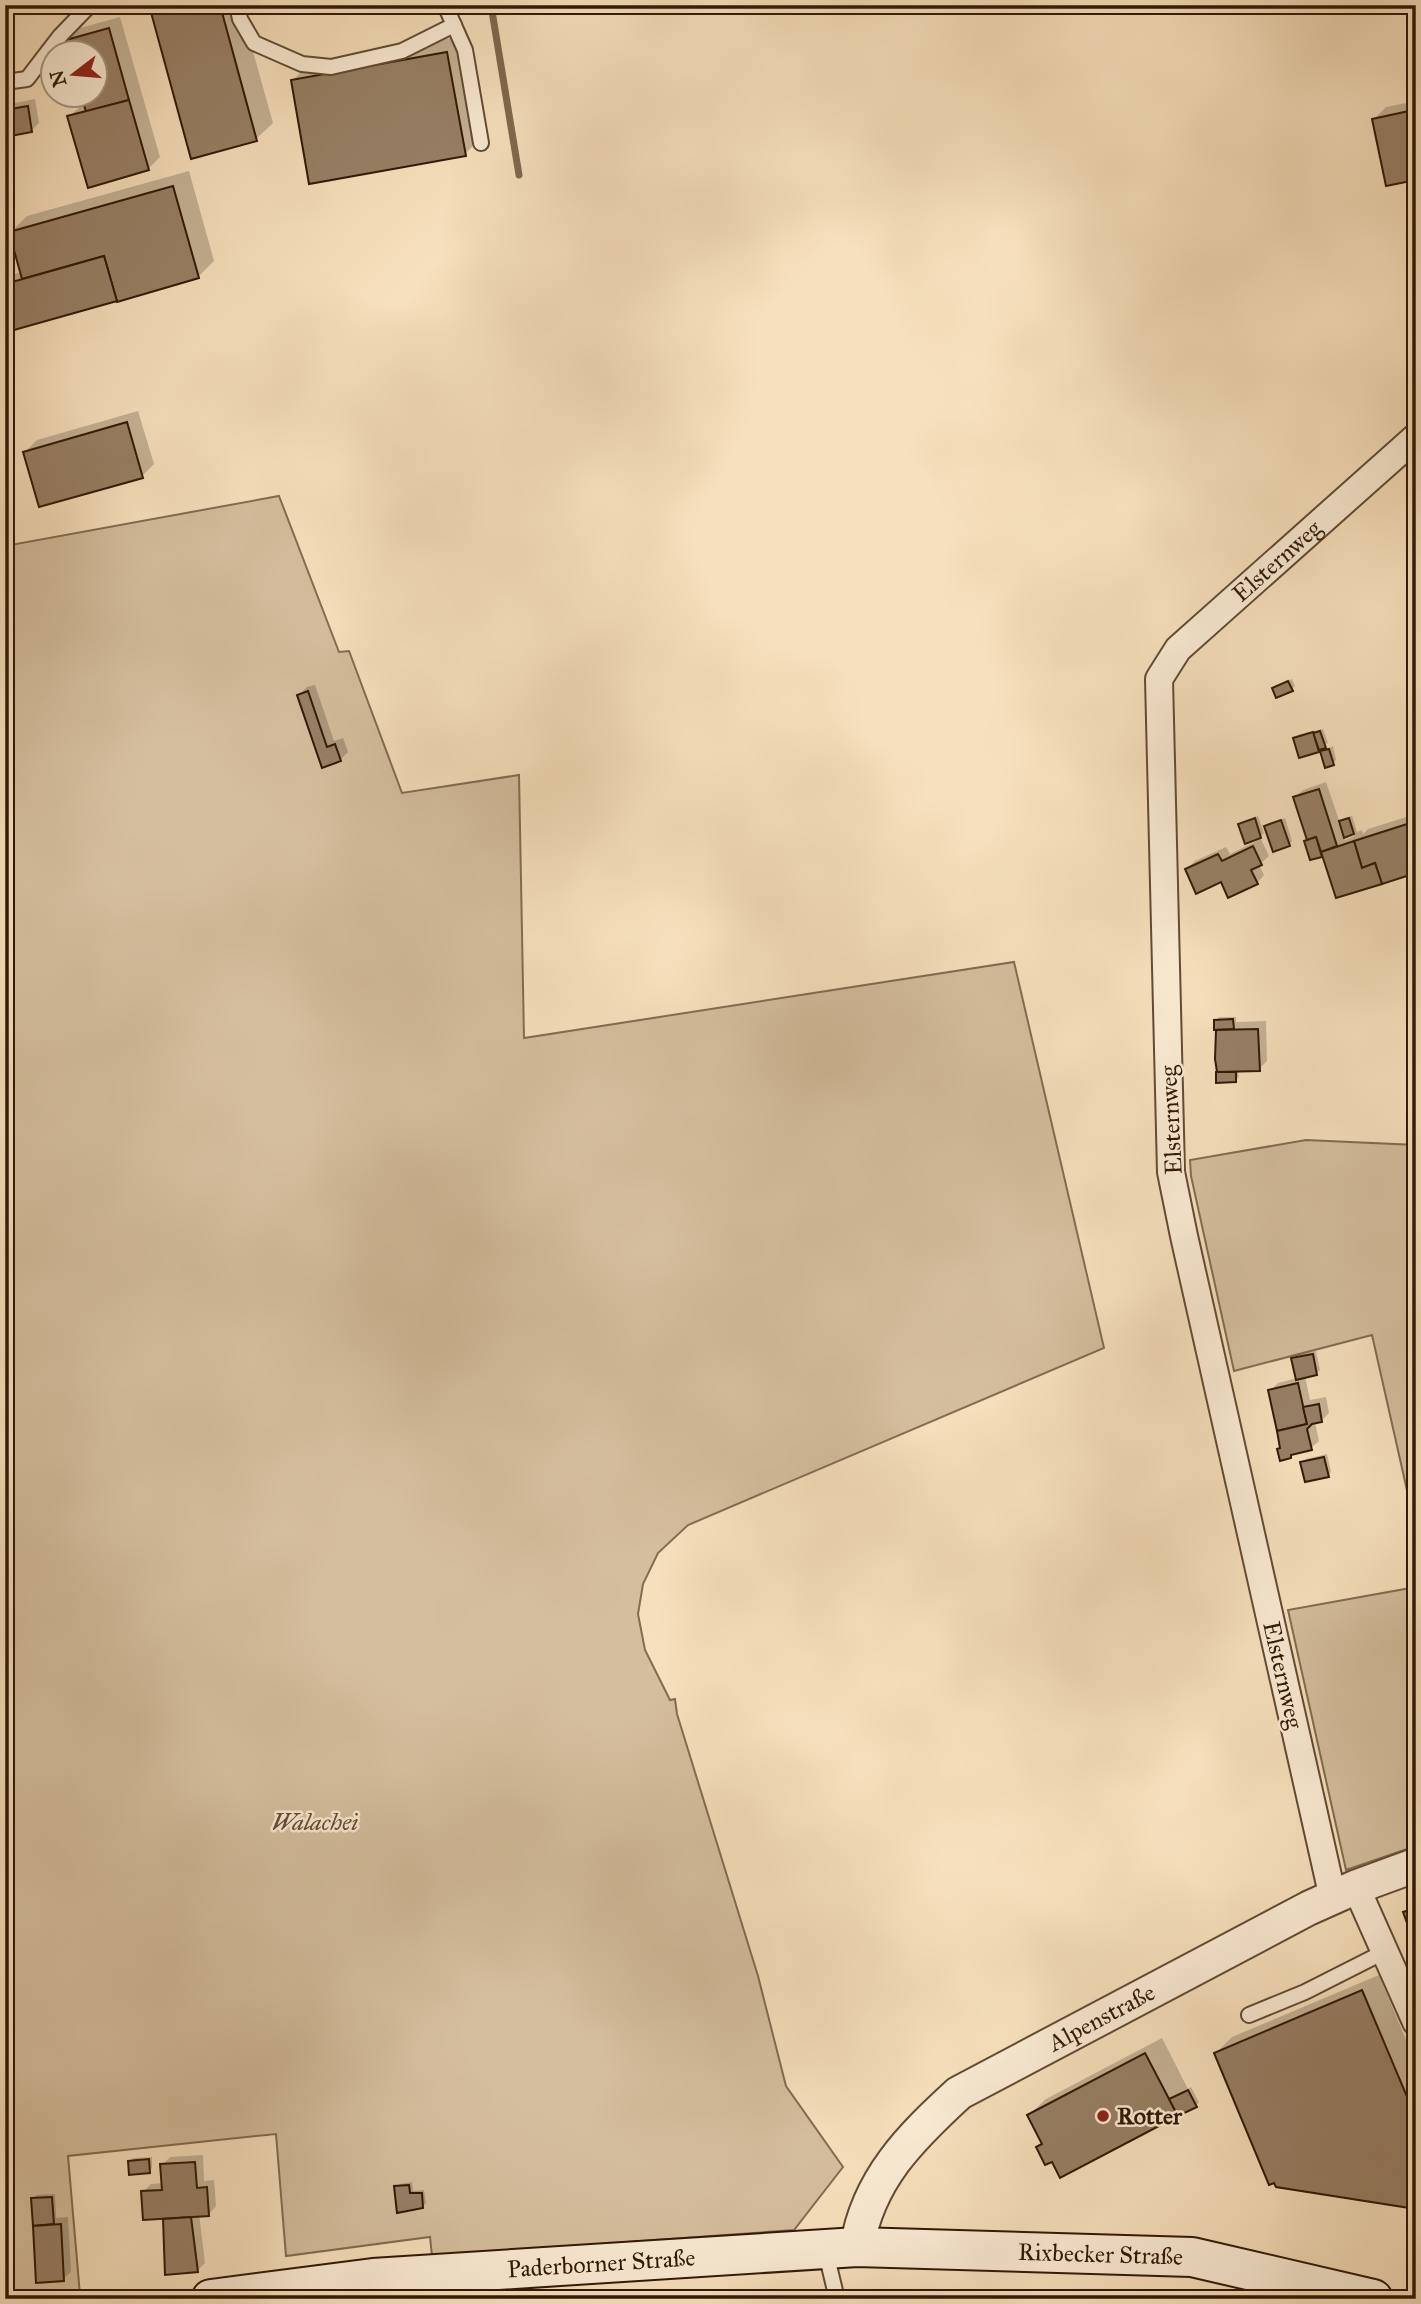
<svg xmlns="http://www.w3.org/2000/svg" width="1421" height="2304" viewBox="0 0 1421 2304" font-family="'IM FELL Great Primer',serif">
  <rect width="100%" height="100%" fill="#f7e0bd"/>
  <filter id="stains"><feTurbulence type="fractalNoise" baseFrequency=".00286" numOctaves="4"/><feColorMatrix values="0 0 0 0 .2 0 0 0 0 .09 0 0 0 0 .02 0 0 0 .5 -.17"/></filter>
  <radialGradient id="worn" r=".72"><stop offset=".6" stop-color="#630" stop-opacity="0"/><stop offset="1" stop-color="#630" stop-opacity=".3"/></radialGradient>
  <g fill="#d5be9e" stroke="#836c52" stroke-width="2">
    <path d="M279,496L339,652L349,651L402,793L519,775L524,1038L1014,962L1104,1348L688,1525L658,1553L643,1584L638,1614L645,1650L670,1700L675,1699L677,1714L758,1976L786,2086L843,2167L794,2230L432,2256L430,2237L286,2256L276,2134L68,2156L80,2295L5,2299V546Z"/>
    <path d="M1306,1140L1416,1145V1507L1411,1508L1372,1335L1234,1371L1191,1176L1190,1160Z"/>
    <path d="M1416,1587V1846L1346,1870L1288,1610Z"/>
  </g>
  <g fill="#0003" fill-rule="evenodd">
    <path d="M150,5H240L273,123L256,139Z"/>
    <path d="M120,17L160,157L148,169L69,117L94,94V52H71L68,40L80,28Z"/>
    <path d="M463,36L481,138L465,154L293,80L309,64Z"/>
    <path d="M35,99L39,123L32,130L5,136V105Z"/>
    <path d="M1416,101V178L1374,119L1386,107Z"/>
    <path d="M189,171L214,261L198,277L5,312V270L7,276L22,272L13,239L5,247V219L10,233L27,216Z"/>
    <path d="M138,411L154,464L142,476L25,452L37,440Z"/>
    <path d="M1292,679L1295,686L1292,689L1274,688Z"/>
    <path d="M315,685L334,741L343,738L348,752L340,760L323,766L299,695L307,687Z"/>
    <path d="M1323,729L1328,743L1300,756L1295,739L1298,735Z"/>
    <path d="M1333,746L1336,760L1333,763L1322,752Z"/>
    <path d="M1326,782L1340,823L1345,818L1352,816L1357,832L1362,830L1363,834L1368,829L1416,814V871L1324,855L1312,858L1309,839L1295,797L1303,790ZM1353,833L1354,836L1345,840L1344,836Z"/>
    <path d="M1258,816L1264,833L1260,837L1240,824Z"/>
    <path d="M1285,818L1292,841L1289,845L1266,827Z"/>
    <path d="M1261,839L1269,856L1259,865L1264,875L1257,883L1222,880L1187,869L1195,861L1226,847L1230,854Z"/>
    <path d="M1219,1017H1236V1022L1266,1021L1267,1061L1259,1069L1238,1070L1239,1077L1235,1080L1218,1073V1031L1221,1028L1216,1021Z"/>
    <path d="M1316,1351L1320,1370L1317,1373L1305,1376L1310,1400L1326,1397L1329,1413L1322,1420L1315,1422L1319,1441L1311,1448L1295,1452L1290,1456L1279,1449L1282,1446L1270,1391L1278,1383L1297,1378L1293,1359L1296,1355Z"/>
    <path d="M1327,1454L1331,1472L1328,1475L1302,1462L1306,1459Z"/>
    <path d="M1379,1975L1416,2064V2208L1216,2053L1232,2037Z"/>
    <path d="M1162,2038L1188,2089L1191,2087L1199,2102L1196,2105L1038,2148L1044,2142L1029,2115L1046,2099Z"/>
    <path d="M203,2155L204,2181L214,2180L216,2206L209,2214H199L205,2263L197,2271L167,2273L165,2217L143,2192L151,2184L163,2183L162,2165L170,2157Z"/>
    <path d="M152,2157V2168L149,2172L130,2161L133,2158Z"/>
    <path d="M412,2182L413,2191L424,2190L426,2203L422,2207L396,2187L400,2184Z"/>
    <path d="M55,2194L56,2218L68,2217L71,2272L63,2279L38,2281L33,2198L37,2195Z"/>
    <path d="M5,2236H10L15,2271L5,2279Z"/>
    <path d="M481,2295L482,2299H452L453,2297Z"/>
  </g>
  <g fill="none" stroke-linecap="round" stroke-linejoin="round">
    <path stroke="#80684f" stroke-width="7" d="M491,5L519,175"/>
  </g>
  <g fill="#988066" stroke="#311907" stroke-width="2">
    <path d="M149,5H220L257,141L191,159Z"/>
    <path d="M109,28L129,100L86,112L81,94H94V52H70L66,40Z"/>
    <path d="M447,52L466,156L309,184L291,80Z"/>
    <path d="M129,100L149,170L88,188L67,116Z"/>
    <path d="M28,106L32,132L5,137V110Z"/>
    <path d="M1409,111L1416,144V180L1386,186L1372,119Z"/>
    <path d="M173,186L199,278L117,302L104,256L22,279L9,232Z"/>
    <path d="M104,256L117,301L14,330L10,312L5,313V284Z"/>
    <path d="M127,422L143,478L39,507L23,452Z"/>
    <path d="M1288,681L1293,691L1276,698L1272,688Z"/>
    <path d="M308,691L327,747L335,744L341,761L322,768L297,695Z"/>
    <path d="M1320,731L1326,748L1319,750L1313,733Z"/>
    <path d="M1313,732L1319,752L1299,758L1293,738Z"/>
    <path d="M1329,749L1334,765L1325,768L1320,751Z"/>
    <path d="M1319,789L1337,846L1321,852L1316,837L1307,840L1293,797Z"/>
    <path d="M1255,818L1261,838L1245,844L1238,824Z"/>
    <path d="M1349,818L1354,834L1344,838L1339,821Z"/>
    <path d="M1281,820L1290,846L1273,852L1264,826Z"/>
    <path d="M1407,824L1416,854V873L1382,884L1375,863L1362,868L1354,841Z"/>
    <path d="M1316,837L1322,857L1310,860L1304,841Z"/>
    <path d="M1354,841L1362,868L1375,863L1382,884L1336,898L1321,852Z"/>
    <path d="M1253,846L1262,865L1251,870L1258,884L1228,898L1221,882L1196,894L1185,869L1218,854L1222,861Z"/>
    <path d="M1233,1019L1234,1029L1214,1030V1020Z"/>
    <path d="M1258,1029L1260,1071L1217,1072L1215,1059L1216,1030Z"/>
    <path d="M1216,1072H1236V1082L1216,1083Z"/>
    <path d="M1313,1354L1317,1375L1296,1380L1291,1358Z"/>
    <path d="M1298,1383L1307,1424L1277,1431L1268,1390Z"/>
    <path d="M1319,1404L1322,1422L1312,1424L1307,1429L1312,1450L1291,1455V1458L1280,1461L1277,1449L1280,1448L1277,1431L1307,1424L1303,1407Z"/>
    <path d="M1324,1457L1329,1477L1305,1482L1300,1462Z"/>
    <path d="M1416,1908V1948L1403,1912Z"/>
    <path d="M1362,1990L1416,2118V2209L1276,2187L1274,2183L1269,2185L1214,2053Z"/>
    <path d="M1145,2053L1178,2116L1060,2178L1052,2162L1045,2165L1036,2147L1042,2144L1027,2115Z"/>
    <path d="M1188,2090L1197,2107L1178,2116L1169,2099Z"/>
    <path d="M149,2159L150,2173L129,2175L128,2161Z"/>
    <path d="M195,2162L197,2188L207,2187L209,2216L143,2220L141,2191L162,2190L160,2164Z"/>
    <path d="M409,2185L410,2193H422L423,2208L397,2213L394,2186Z"/>
    <path d="M52,2197L54,2224L33,2226L31,2198Z"/>
    <path d="M191,2217L198,2272L165,2275L163,2219Z"/>
    <path d="M61,2224L64,2281L36,2283L33,2226Z"/>
  </g>
  <g fill="none" stroke-linecap="round" stroke-linejoin="round">
    <g stroke="#624b34" stroke-width="18">
      <g id="service">
        <path d="M237,5L240,19L254,43L302,64L331,67L402,51L454,25"/>
        <path d="M445,5L465,50L481,143"/>
        <path d="M5,82L27,79L60,36L90,5"/>
        <path d="M1249,2015L1305,1992L1384,1952"/>
        <path d="M825,2249L837,2299"/>
      </g>
    </g>
    <g stroke="#624b34" stroke-width="30">
      <g id="minor">
        <path d="M1356,1887L1416,2022"/>
        <path id="s1" d="M1333,1898L1184,1236L1171,1172L1159,679L1178,649L1416,437"/>
      </g>
    </g>
    <g stroke="#624b34" stroke-width="37">
      <g id="tertiary">
        <path id="s2" d="M857,2247C868,2179 911,2137 959,2093L1309,1908L1356,1887L1416,1865"/>
      </g>
    </g>
    <g stroke="#311907" stroke-width="42">
      <g id="secondary">
        <path id="s3" d="M211,2299L373,2278L857,2247L1192,2257L1373,2299"/>
      </g>
    </g>
    <use href="#service" stroke="#faebd4" stroke-width="14"/>
    <use href="#minor" stroke="#faebd4" stroke-width="26"/>
    <use href="#tertiary" stroke="#faebd4" stroke-width="33"/>
    <use href="#secondary" stroke="#faebd4" stroke-width="38"/>
  </g>
  <circle fill="#8f2418" stroke="#faebd4" stroke-width="2.5" cx="1103" cy="2116" r="7"/>
  <g text-anchor="middle" dominant-baseline="central" stroke-width="5" stroke-linejoin="round" paint-order="stroke">
    <g font-size="24" fill="#311907" stroke="#faebd4">
      <text stroke="none"><textPath href="#s1" startOffset="1405">Elsternweg</textPath></text>
      <text transform="translate(1171 1120) rotate(-93)">Elsternweg</text>
      <text transform="translate(1283 1675) rotate(77)">Elsternweg</text>
      <text stroke="none"><textPath href="#s2" startOffset="350">Alpenstraße</textPath></text>
      <text stroke="none"><textPath href="#s3" startOffset="892">Rixbecker Straße</textPath></text>
      <text stroke="none"><textPath href="#s3" startOffset="392">Paderborner Straße</textPath></text>
    </g>
    <g font-size="24" font-style="italic" fill="#624b34" stroke="#faebd4">
      <text x="315" y="1822">Walachei</text>
    </g>
    <g font-size="24" font-weight="bold" fill="#311907" stroke="#faebd4" text-anchor="start">
      <text x="1117" y="2116">Rotter</text>
    </g>
  </g>
  <rect width="1421" height="2304" fill="none" stroke="#f7e0bd" stroke-width="28"/>
  <rect x="7" y="7" width="1407" height="2290" fill="none" stroke="#311907" stroke-width="3.5"/>
  <rect x="14" y="14" width="1393" height="2276" fill="none" stroke="#311907" stroke-width="2"/>
  <g transform="translate(74 74) rotate(254)"><circle r="33" fill="#faebd4" stroke="#aa9782" stroke-width="2"/>
  <path d="M0-5L12 26L0 18L-12 26Z" fill="#8f2418"/>
  <text y="-10" font-size="19" font-weight="bold" text-anchor="middle" fill="#311907">N</text>
  </g>
  <rect width="100%" height="100%" filter="url(#stains)"/>
  <rect width="100%" height="100%" fill="url(#worn)"/>
</svg>
